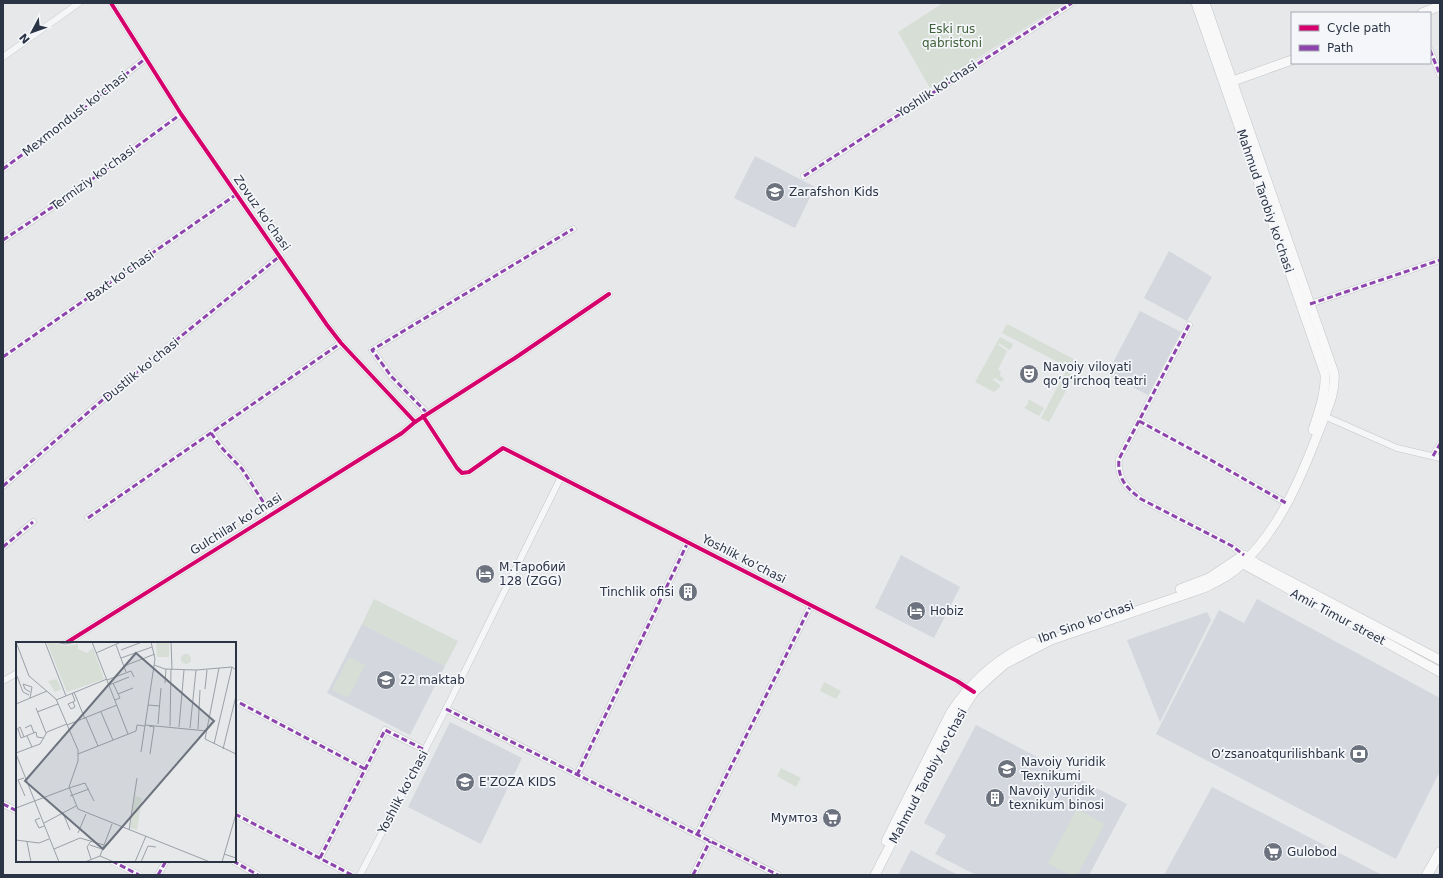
<svg xmlns="http://www.w3.org/2000/svg" width="1443" height="878" viewBox="0 0 1443 878" font-family="'DejaVu Sans',sans-serif">
  <rect width="100%" height="100%" fill="#e6e8ea"/>
  <g fill="#d4d7dd">
    <path d="M755,156L815,187L795,228L734,198Z"/>
    <path d="M1169,251L1212,277L1187,321L1144,298Z"/>
    <path d="M1140,311L1181,332L1148,395L1107,374Z"/>
    <path d="M901,555L960,587L934,638L875,608Z"/>
    <path d="M1257,599L1440,698V771L1396,859L1156,734L1219,610L1244,623Z"/>
    <path d="M1207,612L1211,620L1160,722L1127,640Z"/>
    <path d="M362,624L445,666L410,735L327,693Z"/>
    <path d="M450,722L522,758L481,844L408,807Z"/>
    <path d="M976,725L1127,804L1089,875H976L935,854L946,835L924,823Z"/>
    <path d="M1212,787L1382,875H1164Z"/>
    <path d="M911,850L929,860L958,875H898Z"/>
  </g>
  <g fill="#d6ded6">
    <path d="M943,3H1064L930,88L898,32Z"/>
    <path d="M1007,324L1083,364L1079,373L1002,333Z"/>
    <path d="M1000,337L1013,344L1010,350L999,343L998,345L1007,351L998,370L1001,372L1000,376L1004,378L1002,382L994,378L993,380L1001,386L994,392L975,382Z"/>
    <path d="M1066,371L1074,376L1049,422L1041,418Z"/>
    <path d="M1028,399L1044,408L1039,416L1024,408L1028,404Z"/>
    <path d="M374,599L458,641L445,666L362,624Z"/>
    <path d="M349,657L365,665L348,698L332,690Z"/>
    <path d="M824,682L841,691L836,699L820,691Z"/>
    <path d="M781,768L801,778L796,787L777,776Z"/>
    <path d="M1077,809L1105,824L1077,875H1070L1048,863Z"/>
  </g>
  <g fill="none" stroke-linecap="round" stroke-linejoin="round">
    <g stroke="#c4c6c8" stroke-width="7">
      <g id="street">
        <path d="M111,3L181,114L327,325L341,343L415,422"/>
        <path d="M1430,50L1440,75"/>
        <path d="M3,57L79,3"/>
        <path d="M3,169L73,117L146,58"/>
        <path d="M804,176L1072,3"/>
        <path d="M3,240L72,194L181,114"/>
        <path d="M1310,304L1440,260"/>
        <path d="M1189,325L1119,459C1117,479 1127,488 1141,499L1232,546L1244,555"/>
        <path d="M3,357L237,194"/>
        <path d="M427,413L391,376L372,350L573,229"/>
        <path d="M1322,415L1397,448L1440,458"/>
        <path d="M423,416L457,468L462,473L469,472L503,448L879,640L957,681L971,690"/>
        <path d="M1139,421L1209,459L1286,503"/>
        <path d="M211,433L221,447L242,469L271,514"/>
        <path d="M1433,456L1440,444"/>
        <path d="M3,486L106,397L280,256"/>
        <path d="M88,518L341,343"/>
        <path d="M3,547L33,522"/>
        <path d="M66,643L402,433L415,422L515,358L609,294"/>
        <path d="M3,681L17,673"/>
        <path d="M240,703L365,769"/>
        <path d="M446,709L778,875"/>
        <path d="M577,775L688,542"/>
        <path d="M3,804L17,811"/>
        <path d="M235,814L352,875"/>
        <path d="M697,835L811,605"/>
        <path d="M320,858L385,730L425,750"/>
        <path d="M112,861L139,875"/>
        <path d="M233,861L258,875"/>
        <path d="M158,875L166,861"/>
        <path d="M360,875L446,709L561,477"/>
        <path d="M693,875L710,841"/>
      </g>
    </g>
    <g stroke="#c4c6c8" stroke-width="10">
      <g id="secondary">
        <path d="M1196,3L1325,374C1326,392 1319,412 1313,430"/>
        <path d="M1422,13L1440,6"/>
        <path d="M1233,81L1292,60"/>
        <path d="M1244,555L1257,564L1440,660"/>
        <path d="M1238,561L1440,672"/>
        <path d="M1180,589L1209,578L1239,558"/>
        <path d="M886,841L951,712C971,682 999,657 1033,642"/>
        <path d="M875,875L950,729L974,692L988,679L1005,664L1051,640L1204,588C1218,581 1231,575 1242,564C1280,529 1302,475 1320,428C1327,409 1336,393 1334,373L1205,3"/>
      </g>
    </g>
    <g stroke="#c2c5c8" stroke-width="11">
      <path id="primary" d="M1427,875L1440,852"/>
    </g>
    <use href="#street" stroke="#f5f6f7" stroke-width="6"/>
    <use href="#secondary" stroke="#f8f8f8" stroke-width="9"/>
    <use href="#primary" stroke="#f8f8f8" stroke-width="10"/>
    <g stroke="#8e44ad" stroke-width="3" stroke-dasharray="6 3" stroke-linecap="butt">
      <path d="M1430,50L1440,75"/>
      <path d="M3,169L73,117L146,58"/>
      <path d="M804,176L1072,3"/>
      <path d="M3,240L72,194L181,114"/>
      <path d="M1310,304L1440,260"/>
      <path d="M1189,325L1119,459C1117,479 1127,488 1141,499L1232,546L1244,555"/>
      <path d="M3,357L237,194"/>
      <path d="M427,413L391,376L372,350L573,229"/>
      <path d="M1139,421L1209,459L1286,503"/>
      <path d="M211,433L221,447L242,469L271,514"/>
      <path d="M1433,456L1440,444"/>
      <path d="M3,486L106,397L280,256"/>
      <path d="M88,518L341,343"/>
      <path d="M3,547L33,522"/>
      <path d="M240,703L365,769"/>
      <path d="M446,709L778,875"/>
      <path d="M577,775L688,542"/>
      <path d="M3,804L17,811"/>
      <path d="M235,814L352,875"/>
      <path d="M697,835L811,605"/>
      <path d="M320,858L385,730L425,750"/>
      <path d="M112,861L139,875"/>
      <path d="M233,861L258,875"/>
      <path d="M158,875L166,861"/>
      <path d="M693,875L710,841"/>
    </g>
    <g stroke="#f4f6f9" stroke-width="6">
      <g id="cycleway">
        <path d="M111,3L181,114L327,325L341,343L415,422"/>
        <path d="M423,416L457,468L462,473L469,472L503,448L879,640L957,681L974,692"/>
        <path d="M66,643L402,433L415,422L515,358L609,294"/>
      </g>
    </g>
    <use href="#cycleway" stroke="#d6006c" stroke-width="4"/>
  </g>
  <defs>
    <g id="school-disc" transform="scale(1)"><circle r="9.5" fill="#6c737f" stroke="#f4f6f9"/><path d="M0-5L7-2L0 1L-7-2ZM-4 1L0 2.5L4 1V4Q0 6-4 4Z" fill="#fff"/></g>
    <g id="theatre-disc" transform="scale(1)"><circle r="9.5" fill="#6c737f" stroke="#f4f6f9"/><path d="M-5-5.5Q0-4 5-5.5V0Q5 5 0 6Q-5 5-5 0ZM-3.3-2.5H-1v1.5H-3.3ZM1-2.5H3.3v1.5H1ZM-2.8 1Q0 5.5 2.8 1Z" fill="#fff"/></g>
    <g id="hotel-disc" transform="scale(1)"><circle r="9.5" fill="#6c737f" stroke="#f4f6f9"/><path d="M-6-4.5h1.5V1H6V5H4.5V3h-9V5H-6ZM-4 0a1.8 1.8 0 1 1 3.6 0ZM.5 0V-2.5h3Q6-2.5 6 0Z" fill="#fff"/></g>
    <g id="building-disc" transform="scale(1)"><circle r="9.5" fill="#6c737f" stroke="#f4f6f9"/><path d="M-4-6H4V6H1V3H-1V6H-4ZM-2.5-4.3h1.7v1.8h-1.7ZM.8-4.3h1.7v1.8H.8ZM-2.5-1h1.7V.8h-1.7ZM.8-1h1.7V.8H.8Z" fill="#fff"/></g>
    <g id="bank-disc" transform="scale(1)"><circle r="9.5" fill="#6c737f" stroke="#f4f6f9"/><path d="M-6-4H6V4H-6ZM0-2.3a2.3 2.3 0 1 0 0 4.6a2.3 2.3 0 1 0 0-4.6Z" fill="#fff"/></g>
    <g id="university-disc" transform="scale(1)"><circle r="9.5" fill="#6c737f" stroke="#f4f6f9"/><path d="M0-5L7-2L0 1L-7-2ZM-4 1L0 2.5L4 1V4Q0 6-4 4Z" fill="#fff"/></g>
    <g id="supermarket-disc" transform="scale(1)"><circle r="9.5" fill="#6c737f" stroke="#f4f6f9"/><path d="M-6-5.5h2.5l.6 2H6L4.5 2H-2.5L-4.4-4H-6ZM-1.5 3.2a1.3 1.3 0 1 0 .1 0ZM3 3.2a1.3 1.3 0 1 0 .1 0Z" fill="#fff"/></g>
  </defs>
  <g fill-rule="evenodd">
    <use href="#school-disc" x="775" y="192"/>
    <use href="#theatre-disc" x="1029" y="374"/>
    <use href="#hotel-disc" x="485" y="574"/>
    <use href="#building-disc" x="688" y="592"/>
    <use href="#hotel-disc" x="916" y="611"/>
    <use href="#school-disc" x="386" y="680"/>
    <use href="#bank-disc" x="1359" y="754"/>
    <use href="#university-disc" x="1007" y="769"/>
    <use href="#school-disc" x="465" y="782"/>
    <use href="#building-disc" x="995" y="798"/>
    <use href="#supermarket-disc" x="832" y="818"/>
    <use href="#supermarket-disc" x="1273" y="852"/>
  </g>
  <g text-anchor="middle" dominant-baseline="central" stroke-width="3.5" stroke-linejoin="round" paint-order="stroke">
    <g font-size="12" fill="#3f6138" stroke="#f4f6f9">
      <text x="952" y="29">Eski rus<tspan x="952" dy="14">qabristoni</tspan></text>
    </g>
    <g font-size="12" fill="#2b3445" stroke="#f4f6f9">
      <text transform="translate(937 89) rotate(-33)">Yoshlik ko'chasi</text>
      <text transform="translate(75 114) rotate(-38)">Mexmondust ko'chasi</text>
      <text transform="translate(93 178) rotate(-36)">Termiziy ko'chasi</text>
      <text transform="translate(1265 201) rotate(71)">Mahmud Tarobiy ko'chasi</text>
      <text transform="translate(262 213) rotate(55)">Zovuz ko'chasi</text>
      <text transform="translate(120 276) rotate(-35)">Baxt ko'chasi</text>
      <text transform="translate(141 370) rotate(-39)">Dustlik ko'chasi</text>
      <text transform="translate(236 524) rotate(-32)">Gulchilar ko'chasi</text>
      <text transform="translate(744 559) rotate(27)">Yoshlik ko'chasi</text>
      <text transform="translate(1338 617) rotate(28)">Amir Timur street</text>
      <text transform="translate(1086 622) rotate(-20)">Ibn Sino ko'chasi</text>
      <text transform="translate(928 776) rotate(-62)">Mahmud Tarobiy ko'chasi</text>
      <text transform="translate(403 792) rotate(-62)">Yoshlik ko'chasi</text>
    </g>
    <g font-size="12" fill="#2b3445" stroke="#f4f6f9" text-anchor="start">
      <text x="789" y="192">Zarafshon Kids</text>
      <text x="1043" y="367">Navoiy viloyati<tspan x="1043" dy="14">qoʻgʻirchoq teatri</tspan></text>
      <text x="499" y="567">М.Таробий<tspan x="499" dy="14">128 (ZGG)</tspan></text>
      <text x="674" y="592" text-anchor="end">Tinchlik ofisi</text>
      <text x="930" y="611">Hobiz</text>
      <text x="400" y="680">22 maktab</text>
      <text x="1345" y="754" text-anchor="end">Oʻzsanoatqurilishbank</text>
      <text x="1021" y="762">Navoiy Yuridik<tspan x="1021" dy="14">Texnikumi</tspan></text>
      <text x="479" y="782">E'ZOZA KIDS</text>
      <text x="1009" y="791">Navoiy yuridik<tspan x="1009" dy="14">texnikum binosi</tspan></text>
      <text x="818" y="818" text-anchor="end">Мумтоз</text>
      <text x="1287" y="852">Gulobod</text>
    </g>
  </g>
  <g transform="translate(16 642)">
    <rect width="220" height="220" fill="#e6e8ea"/>
    <path d="M35,0L49,4L62,2V7L71,11L77,6L88,37L51,50L31,1ZM140,0H153V15H141ZM165 17a5 5 0 1 1 10 0a5 5 0 1 1-10 0ZM41,37L45,47L39,50L32,39ZM119,154L126,156L121,188L114,186Z" fill="#d6ded6"/>
    <path fill="none" stroke="#9ba0a8" stroke-width="1" d="M0,0L13,34L40,57L62,108V119L53,145L62,167L194,220M29,0L50,54M39,0L49,2L60,0M76,0L112,92M155,0L156,27M100,3L110,30M105,8L126,0M80,11L105,0M105,16L136,5M138,23L149,27L180,28L216,25L220,28M108,24L139,12M203,26L189,97L220,112M1,34L7,50L13,53M91,38L115,29L118,35M97,41L104,56L99,58M149,41L150,27M93,43L113,35M189,47L191,28M58,50L69,77M56,51L59,59L52,62L55,67L59,65L57,60M102,52L117,46M14,56L16,45L7,42L9,47L14,50M40,58L91,37M0,62L31,49M132,63L144,64M20,66L30,91M21,70L42,62M85,70L97,98M70,76L82,104M142,82L145,46M51,83L101,63M129,83L191,89M133,84L138,85L134,112M154,84L155,27M163,85L168,28M9,86L15,83L18,91M174,86L180,28M2,87L5,96L20,90L21,95L28,96M182,87L184,48M0,88L4,85L8,95M11,94L16,105M198,102L216,25M207,107L220,54M125,110L139,17L135,0M0,111L24,102L31,90L51,82M0,112L43,220M62,112L120,89L121,83L129,84M8,136L2,138L9,154M53,146L69,141L78,159M54,154L73,147M0,166L53,146M47,171L54,188M24,176L19,178L23,186L28,184M28,181L60,164M113,188L121,136M62,191L70,172M0,198L23,201L33,197M75,199L71,205L75,217M11,200L15,220M74,203L86,207M38,207L64,196L88,203M208,212L220,216M84,214L98,220M69,220L84,214L96,182M119,220L130,194M125,220L132,204L140,205M206,220L220,172"/>
    <path fill="#6c737f" fill-opacity="0.15" stroke="#6c737f" stroke-width="2" d="M120,11L198,79L87,207L9,139Z"/>
    <rect width="220" height="220" fill="none" stroke="#2b3445" stroke-width="2"/>
  </g>
  <rect width="1443" height="878" fill="none" stroke="#2b3445" stroke-width="8"/>
  <rect x="1291" y="12" width="140" height="52" fill="#f4f6f9" stroke="#a4a8b1"/>
  <rect x="1299" y="25" width="20" height="6" fill="#d6006c" stroke="#a4a8b1"/>
  <text x="1327" y="32" font-size="12" fill="#2b3445">Cycle path</text>
  <rect x="1299" y="45" width="20" height="6" fill="#8e44ad" stroke="#a4a8b1"/>
  <text x="1327" y="52" font-size="12" fill="#2b3445">Path</text>
  <g transform="translate(32 32) rotate(229)" stroke="#f4f6f9" stroke-width="3" paint-order="stroke">
  <path d="M0-3L7 15L0 10L-7 15Z" fill="#2b3445"/>
  <text y="-6" font-size="11" font-weight="bold" text-anchor="middle" fill="#2b3445">N</text>
  </g>
</svg>
